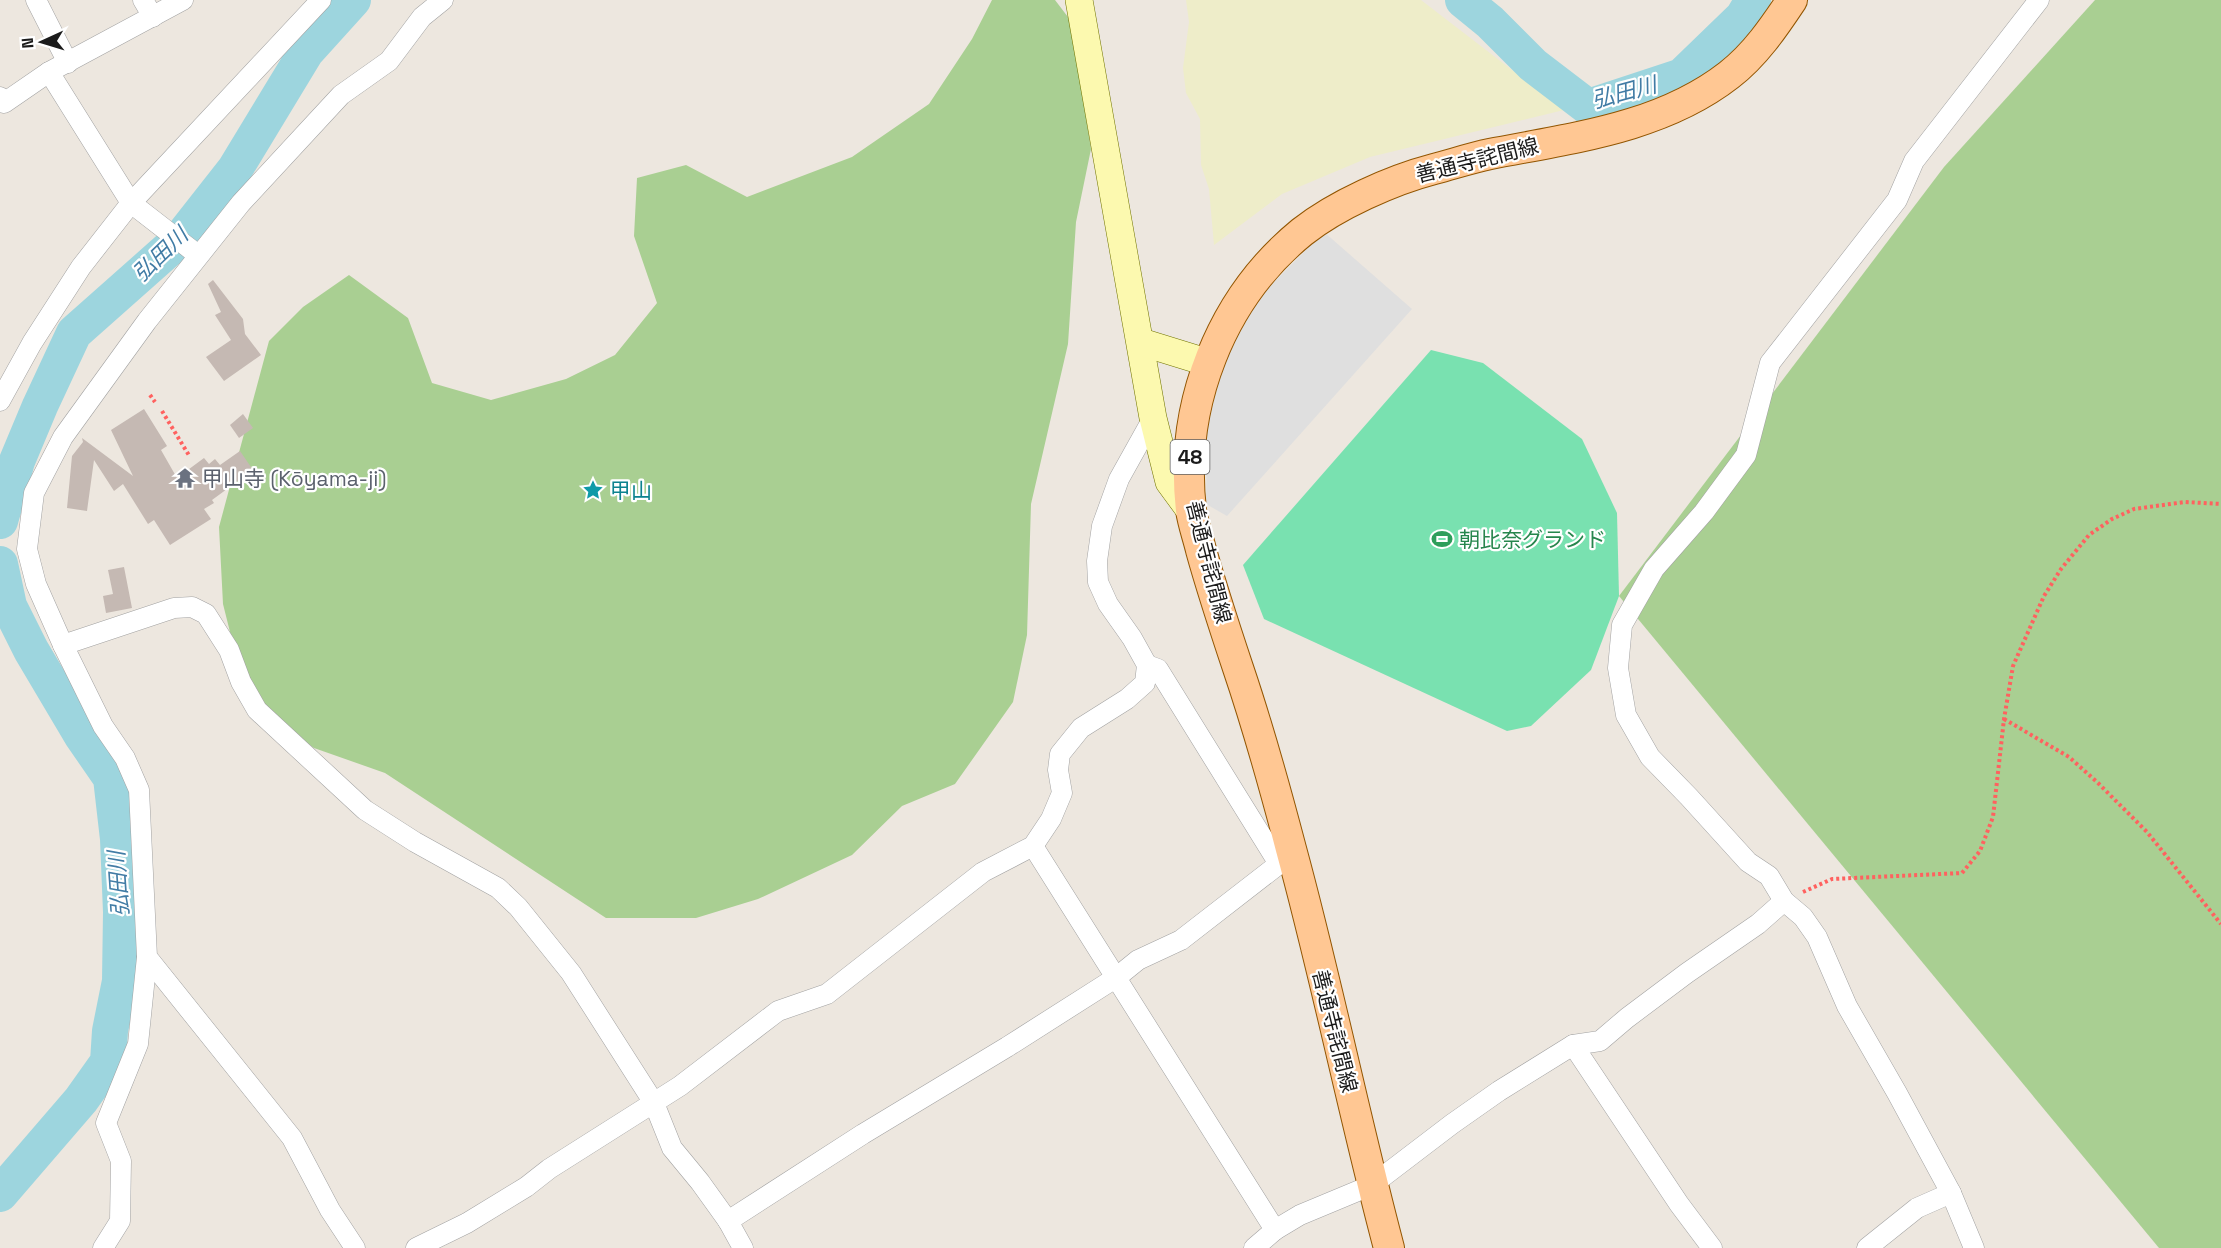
<svg xmlns="http://www.w3.org/2000/svg" width="2221" height="1248" viewBox="0 0 2221 1248" font-family="'Space Grotesk','Noto Sans JP',sans-serif">
  <rect width="100%" height="100%" fill="#ede7df"/>
  <path fill="#eeedc9" d="M1186,0H1421L1564,110L1370,157L1282,194L1214,245L1209,189L1201,165L1200,119L1186,93L1183,68L1189,22Z"/>
  <g fill="#a9cf92">
    <path d="M992,0H1055L1071,21L1091,149L1076,222L1068,344L1031,504L1027,635L1013,702L955,784L902,806L852,855L758,899L696,918H606L385,773L314,748L262,712L240,672L223,604L219,527L269,341L303,307L349,275L408,318L432,383L491,400L566,379L615,355L657,303L634,236L637,178L686,165L747,197L852,157L929,104L972,39Z"/>
    <path d="M2095,0H2221V1248H2159L1619,596L1944,167Z"/>
  </g>
  <path fill="#79e1b0" d="M1431,350L1483,363L1582,439L1617,513L1619,596L1591,670L1531,726L1507,731L1264,619L1243,565Z"/>
  <path fill="#dfdfdf" d="M1324,232L1412,309L1227,516L1206,504L1207,431L1225,352L1260,296Z"/>
  <g fill="none" stroke-linecap="round" stroke-linejoin="round">
    <g stroke="#9dd5de" stroke-width="36">
      <path d="M1463,0L1490,22L1533,65L1588,107L1682,76L1743,17L1753,0"/>
      <path d="M0,521L17,461L40,406L74,333L180,239L235,169L306,52L353,0"/>
      <path d="M0,564L9,606L31,650L82,736L111,778L118,839L121,912L120,981L110,1031L108,1062L81,1100L0,1194"/>
    </g>
  </g>
  <g fill="#c5b9b3">
    <path d="M213,280L243,319L245,334L261,355L224,381L206,357L231,340L215,315L221,312L208,284Z"/>
    <path d="M144,409L167,446L161,450L177,478L204,458L209,464L215,459L220,465L240,451L253,470L212,500L214,503L204,509L211,519L170,545L154,520L148,524L123,484L114,491L94,460L87,511L67,508L72,456L83,442L82,438L133,476L111,430Z"/>
    <path d="M243,414L253,428L239,438L230,425Z"/>
    <path d="M124,567L132,608L106,613L103,596L113,594L108,570Z"/>
  </g>
  <g fill="none" stroke-linecap="round" stroke-linejoin="round">
    <g stroke="#a2a2a2" stroke-width="21">
      <g id="street">
        <path d="M36,0L68,63"/>
        <path d="M143,0L153,17"/>
        <path d="M49,72L131,203L198,255"/>
        <path d="M0,97L4,103L49,72L183,0"/>
        <path d="M0,401L32,343L81,267L131,203L321,0"/>
        <path d="M63,645L174,608L192,607L206,614L229,650L241,682L257,710L365,810L415,842L498,888L518,907L571,973L654,1103L672,1148L700,1182L728,1221L743,1248"/>
        <path d="M1147,665L1158,669L1279,864"/>
        <path d="M1033,846L1275,1230"/>
        <path d="M1573,1045L1679,1204L1712,1248"/>
        <path d="M728,1221L863,1134L1007,1047L1117,977L1138,960L1181,940L1279,864L1292,852"/>
        <path d="M103,1248L120,1221L121,1161L106,1123L138,1044L147,957"/>
        <path d="M355,1248L330,1210L292,1138L147,957L139,790L125,758L103,726L63,645L36,584L27,549L34,493L63,437L147,321L241,203L341,95L389,61L422,17L443,0"/>
        <path d="M416,1248L467,1223L526,1187L549,1169L680,1086L778,1011L827,994L983,872L1033,846L1051,819L1062,793L1058,770L1060,754L1081,728L1127,699L1145,683L1147,665L1132,638L1108,604L1098,582L1097,561L1102,526L1119,479L1153,418"/>
        <path d="M1254,1248L1275,1230L1300,1215L1372,1185L1452,1124L1499,1091L1573,1045L1600,1041L1627,1018L1687,973L1758,924L1784,901"/>
        <path d="M1867,1248L1917,1208L1951,1193"/>
        <path d="M1974,1248L1951,1193L1897,1093L1847,1006L1817,937L1803,917L1784,901L1769,876L1748,862L1689,797L1650,757L1626,715L1618,668L1622,625L1654,569L1704,512L1746,455L1770,363L1897,200L1914,161L2039,0"/>
      </g>
    </g>
    <g stroke="#717400" stroke-width="28">
      <g id="secondary">
        <path d="M1079,0L1153,418L1169,482L1191,512"/>
        <path d="M1141,342L1209,363"/>
      </g>
    </g>
    <g stroke="#925500" stroke-width="32">
      <path id="primary" d="M1389,1248C1354,1116 1327,981 1291,849C1275,788 1258,727 1238,668C1225,629 1212,590 1201,550C1198,537 1193,524 1191,510C1179,406 1220,299 1302,232C1336,205 1392,180 1434,169C1453,164 1471,158 1490,154C1572,138 1661,128 1729,75C1755,55 1774,27 1792,0"/>
    </g>
    <g stroke="#ff615f" stroke-width="4" stroke-dasharray="3 3" stroke-linecap="butt">
      <path d="M150,395L155,402"/>
      <path d="M162,411L190,457"/>
      <path d="M2004,719L2069,757L2098,783L2147,832L2221,924"/>
      <path d="M1803,892L1832,879L1962,873L1980,851L1993,817L2004,719L2013,666L2044,596L2061,569L2089,535L2112,519L2134,509L2185,502L2221,504"/>
    </g>
    <use href="#street" stroke="#fff" stroke-width="20"/>
    <use href="#secondary" stroke="#fcf9af" stroke-width="27"/>
    <use href="#primary" stroke="#ffc793" stroke-width="30"/>
  </g>
  <defs>
    <g id="temple-bare" transform="scale(1.62)"><path d="M0-6L5-2H3V0L6.5 2.5H4V6H1.5V3h-3V6H-4V2.5H-6.5L-3 0V-2H-5Z" fill="#6b7280" stroke="#fff" stroke-width="2.5" paint-order="stroke"/></g>
    <g id="sight-bare" transform="scale(1.62)"><path d="M0-6L1.8-2.2L6-1.7L2.9 1.2L3.7 5.4L0 3.3L-3.7 5.4L-2.9 1.2L-6-1.7L-1.8-2.2Z" fill="#0f9aa8" stroke="#fff" stroke-width="2.5" paint-order="stroke"/></g>
    <g id="stadium-bare" transform="scale(1.62)"><path d="M0-5a6.5 5 0 1 0 0 10a6.5 5 0 1 0 0-10ZM-3.5-1.8h7v3.6h-7Z" fill="#2e9e5b" stroke="#fff" stroke-width="2.5" paint-order="stroke"/></g>
  </defs>
  <g fill-rule="evenodd">
    <use href="#temple-bare" x="185" y="478"/>
    <use href="#sight-bare" x="593" y="490"/>
    <use href="#stadium-bare" x="1442" y="539"/>
  </g>
  <g text-anchor="middle" dominant-baseline="central" stroke-width="4.5" stroke-linejoin="round" paint-order="stroke">
    <rect fill="#fff" stroke="#5f5f5f" stroke-width="1.5" x="1170.5" y="440" width="39" height="34" rx="4.5"/>
    <g font-size="20" font-weight="bold" fill="#1b1b1b">
      <text x="1190" y="457">48</text>
    </g>
    <g font-size="21" fill="#1b1b1b" stroke="#fff">
      <text transform="translate(1477 160) rotate(-14)">善通寺詫間線</text>
      <text transform="translate(1209 562) rotate(76)">善通寺詫間線</text>
      <text transform="translate(1335 1031) rotate(76)">善通寺詫間線</text>
    </g>
    <g font-size="21" fill="#5b616d" stroke="#fff" text-anchor="start">
      <text x="202" y="478">甲山寺 (Kōyama-ji)</text>
    </g>
    <g font-size="21" fill="#0d838f" stroke="#fff" text-anchor="start">
      <text x="610" y="490">甲山</text>
    </g>
    <g font-size="21" fill="#27864d" stroke="#fff" text-anchor="start">
      <text x="1459" y="539">朝比奈グランド</text>
    </g>
    <g font-size="22" font-style="italic" fill="#417ca5" stroke="#fff">
      <text transform="translate(1624 92) rotate(-15)">弘田川</text>
      <text transform="translate(160 254) rotate(-44)">弘田川</text>
      <text transform="translate(118 884) rotate(-94)">弘田川</text>
    </g>
  </g>
  <g transform="translate(42 42) rotate(266)" stroke="#ffffff" stroke-width="4.5" paint-order="stroke">
  <path d="M0-4.5L10 22L0 15L-10 22Z" fill="#1b1b1b"/>
  <text y="-9" font-size="16" font-weight="bold" text-anchor="middle" fill="#1b1b1b">N</text>
  </g>
</svg>
